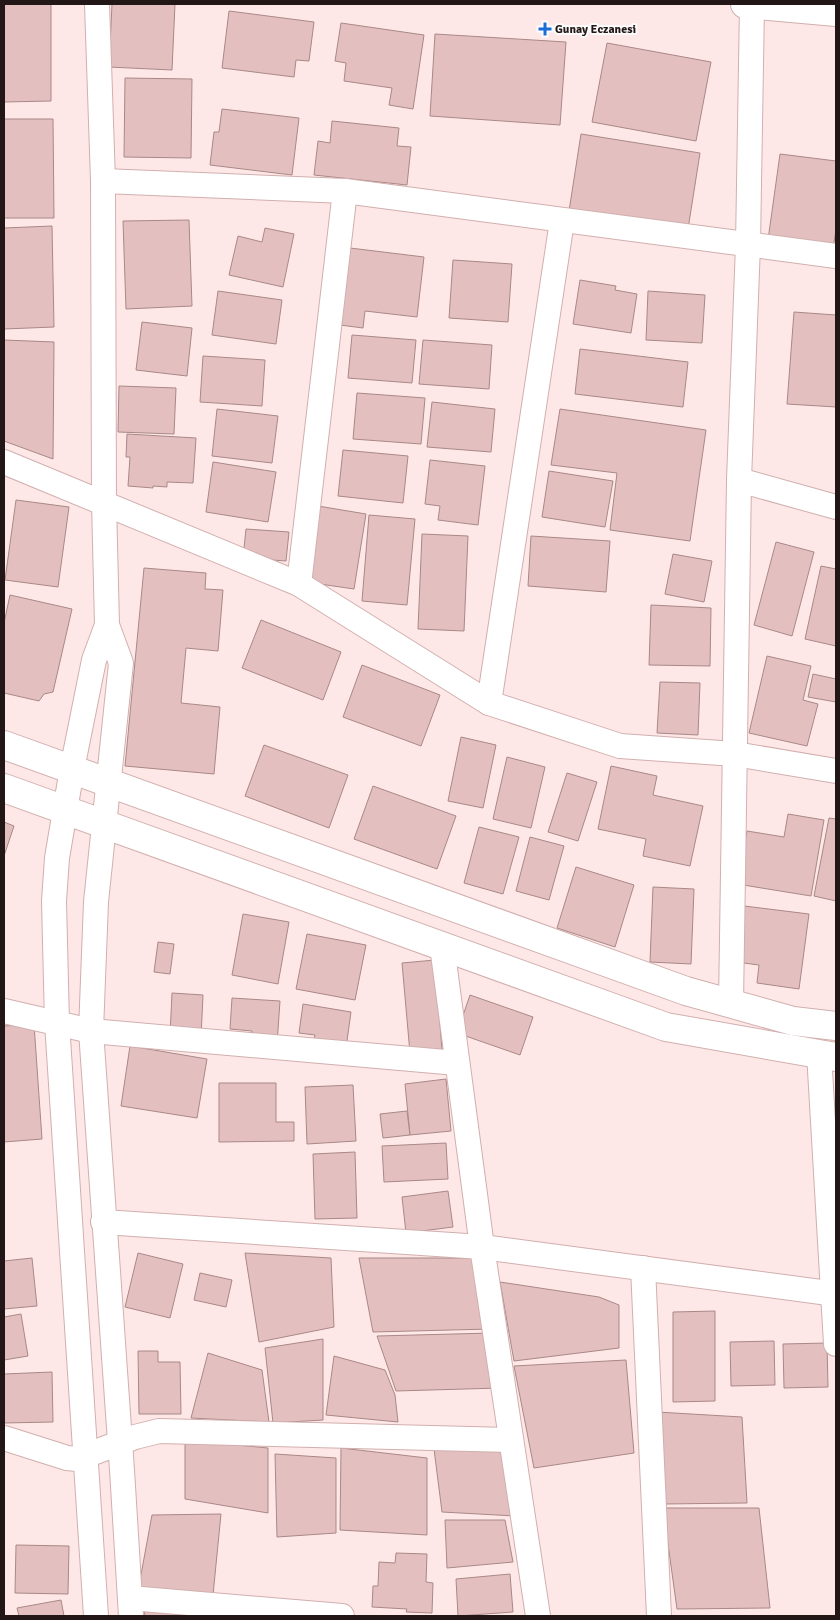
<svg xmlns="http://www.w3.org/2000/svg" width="840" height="1620" viewBox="0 0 840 1620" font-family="Signika,sans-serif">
  <rect width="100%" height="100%" fill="#fee8e7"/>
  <g fill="#e3c0bf" stroke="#a98887">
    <path d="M4,4H51V101L4,102Z"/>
    <path d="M112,4H175L172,70L109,67Z"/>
    <path d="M229,11L314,22L309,61L296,60L294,77L222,68Z"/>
    <path d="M341,23L424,35L413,109L389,105L392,88L344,81L346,63L335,61Z"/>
    <path d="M435,34L566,42L560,125L430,116Z"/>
    <path d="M607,43L711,62L696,141L592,122Z"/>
    <path d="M125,78L192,79L191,158L124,157Z"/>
    <path d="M222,109L299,118L292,175L210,165L214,132H219Z"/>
    <path d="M4,119H53L54,218H4Z"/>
    <path d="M332,121L399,128L397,146L411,147L407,185L314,175L318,141L330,143Z"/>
    <path d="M581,134L700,153L688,229L569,211Z"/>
    <path d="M780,154L836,161V229L833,250L768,240Z"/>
    <path d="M189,220L192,306L126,309L123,221Z"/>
    <path d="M52,226L54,327L4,329V228Z"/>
    <path d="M265,228L294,234L283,287L229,275L238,236L262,242Z"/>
    <path d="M350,248L424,257L417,317L365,311L363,328L340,325Z"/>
    <path d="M453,260L512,264L508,322L449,318Z"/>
    <path d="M580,280L616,286L615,290L637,294L631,333L573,324Z"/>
    <path d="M218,291L282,300L276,344L212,335Z"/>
    <path d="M648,291L705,295L702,343L646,340Z"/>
    <path d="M794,312L836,315V407L787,404Z"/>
    <path d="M142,322L192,328L187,376L136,370Z"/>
    <path d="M352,335L416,340L412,383L348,378Z"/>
    <path d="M4,340L54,342L53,459L4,441Z"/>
    <path d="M423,340L492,345L489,389L419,384Z"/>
    <path d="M580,349L688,362L683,407L575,394Z"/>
    <path d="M203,356L265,360L262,406L200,402Z"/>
    <path d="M119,386L176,388L174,434L118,432Z"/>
    <path d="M357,393L425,398L421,444L353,439Z"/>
    <path d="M432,402L495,409L491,452L427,447Z"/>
    <path d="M217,409L278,416L272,463L212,456Z"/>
    <path d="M560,409L706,430L690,541L610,530L617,473L551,465Z"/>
    <path d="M127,434L196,438L193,483L167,482V487L153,486V488L128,486L130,457H126Z"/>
    <path d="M343,450L408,456L403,503L338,496Z"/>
    <path d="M430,460L485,466L478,525L438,520L440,506L425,504Z"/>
    <path d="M213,462L276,472L268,522L206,512Z"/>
    <path d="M549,471L613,481L605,527L542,517Z"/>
    <path d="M16,500L69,507L58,587L5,580Z"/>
    <path d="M318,506L366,514L354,589L306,582Z"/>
    <path d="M369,515L415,519L407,605L362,601Z"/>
    <path d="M246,529L289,532L286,561L243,558Z"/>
    <path d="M422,534L468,536L464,631L418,629Z"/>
    <path d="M531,536L610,541L606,592L528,586Z"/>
    <path d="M776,542L814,552L792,636L754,625Z"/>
    <path d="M673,554L712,561L704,602L665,594Z"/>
    <path d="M821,566L836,569V646L805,639Z"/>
    <path d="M144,568L206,573L205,589L223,590L218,651L186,648L181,703L220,707L214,774L125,766Z"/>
    <path d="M10,595L72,609L53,692L44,694L39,701L4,693V623Z"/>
    <path d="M651,605L711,608L710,666L649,665Z"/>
    <path d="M261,620L341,652L323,700L242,668Z"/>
    <path d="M767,656L811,666L803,700L818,704L807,746L749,733Z"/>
    <path d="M362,665L440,695L421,746L343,717Z"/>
    <path d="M813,674L836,679V702L808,697Z"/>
    <path d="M660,682L700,683L698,735L657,733Z"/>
    <path d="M461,737L496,745L483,808L448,801Z"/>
    <path d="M264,745L348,775L329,828L245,796Z"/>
    <path d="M507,757L545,767L531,828L493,819Z"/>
    <path d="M611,766L657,776L653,795L703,806L690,866L643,856L646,839L598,829Z"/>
    <path d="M567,773L597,782L578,841L548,832Z"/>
    <path d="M373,786L456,816L437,869L354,839Z"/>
    <path d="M788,814L824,820L811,896L737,884L747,831L784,837Z"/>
    <path d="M829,818L836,819V901L814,896Z"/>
    <path d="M4,822L14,826L4,856Z"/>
    <path d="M479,827L519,837L503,894L464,883Z"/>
    <path d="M530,837L564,846L549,900L516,891Z"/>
    <path d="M576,867L634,885L615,947L557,928Z"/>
    <path d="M653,887L694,889L691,964L650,962Z"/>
    <path d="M736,905L809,914L799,989L757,983L759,965L728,961Z"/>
    <path d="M243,914L289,922L278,984L232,975Z"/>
    <path d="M307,934L366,945L355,1000L296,989Z"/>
    <path d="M158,942L174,944L170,974L154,972Z"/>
    <path d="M435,960L442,1050L410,1053L402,963Z"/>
    <path d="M172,993L203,995L201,1038L170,1036Z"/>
    <path d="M470,995L533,1017L520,1055L457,1033Z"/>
    <path d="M232,998L280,1001L277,1045L252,1043V1031L230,1029Z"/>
    <path d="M303,1004L351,1012L346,1048L313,1043L315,1035L299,1033Z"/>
    <path d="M34,1024L42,1139L4,1142V1026Z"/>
    <path d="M130,1046L207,1059L197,1118L121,1106Z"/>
    <path d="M446,1079L451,1131L410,1135L405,1084Z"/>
    <path d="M219,1083H276V1122H294V1141L219,1142Z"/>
    <path d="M353,1085L356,1141L307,1144L305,1087Z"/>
    <path d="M407,1111L410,1135L383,1138L380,1114Z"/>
    <path d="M446,1143L448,1179L384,1182L382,1146Z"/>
    <path d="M355,1152L357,1218L315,1219L313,1154Z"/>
    <path d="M448,1191L453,1227L406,1233L402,1197Z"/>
    <path d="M138,1253L183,1264L170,1318L125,1307Z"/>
    <path d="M245,1253L331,1258L334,1327L259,1342Z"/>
    <path d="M32,1258L37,1306L4,1309V1261Z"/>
    <path d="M359,1258H478L490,1329L373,1332Z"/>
    <path d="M200,1273L232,1280L226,1307L194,1300Z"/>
    <path d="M500,1282L599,1297L619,1305V1348L514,1361Z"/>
    <path d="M715,1311V1401L673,1402V1312Z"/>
    <path d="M21,1314L28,1356L4,1360V1317Z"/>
    <path d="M492,1333L500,1388L396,1391L377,1336Z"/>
    <path d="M323,1339V1420L273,1423L265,1348Z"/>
    <path d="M774,1341L775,1385L731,1386L730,1342Z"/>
    <path d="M827,1343L828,1387L784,1388L783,1344Z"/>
    <path d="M138,1351H158V1362H180L181,1414H139Z"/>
    <path d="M208,1353L262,1370L269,1422L191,1418Z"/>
    <path d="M334,1356L385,1370L395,1395L398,1422L326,1415Z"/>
    <path d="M626,1360L634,1453L534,1468L514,1366Z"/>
    <path d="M52,1372L53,1422L4,1423V1374Z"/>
    <path d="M657,1412L742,1417L747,1503L664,1504Z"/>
    <path d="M185,1440L268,1448V1513L185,1499Z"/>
    <path d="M341,1448L427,1458V1535L340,1530Z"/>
    <path d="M434,1449L509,1452L515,1516L442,1512Z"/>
    <path d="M275,1454L336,1458V1533L277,1537Z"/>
    <path d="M663,1508H759L770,1608L677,1609Z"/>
    <path d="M221,1514L213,1595L138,1591L152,1515Z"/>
    <path d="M445,1520H505L513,1562L447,1568Z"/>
    <path d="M16,1545L69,1546L68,1594L15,1593Z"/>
    <path d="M396,1553L427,1554L426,1582L433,1583L432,1613L406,1612L407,1609L372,1607L373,1586H378L379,1562L395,1563Z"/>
    <path d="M510,1574L513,1612L458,1616L456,1579Z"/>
    <path d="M61,1600L64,1616H19L17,1608Z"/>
    <path d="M144,1609L219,1616H145Z"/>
  </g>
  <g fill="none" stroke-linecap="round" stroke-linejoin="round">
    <g stroke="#d1afae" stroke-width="26">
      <g id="minor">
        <path d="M97,4L103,181L104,502L107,625L121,663L96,902L91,1031L122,1470L131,1616"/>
        <path d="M103,181L345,191L836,256"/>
        <path d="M4,462L299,584L489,703L620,746L735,754L836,771"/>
        <path d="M739,480L836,507"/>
        <path d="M299,584L345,191"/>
        <path d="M489,703L562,221"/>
        <path d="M442,946L482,1247L538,1616"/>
        <path d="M731,1004L739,480L748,245L752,4"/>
        <path d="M4,1011L91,1031L457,1063"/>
        <path d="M819,1053L836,1344"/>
        <path d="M103,1222L482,1247L836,1294"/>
        <path d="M643,1268L659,1616"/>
        <path d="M4,1438L67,1458L77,1459L135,1437L159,1431L511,1440"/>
        <path d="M130,1598L342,1616"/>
        <path d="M96,1616L57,1023L54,901L57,858L72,769L94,660L107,625"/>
      </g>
    </g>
    <g stroke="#d1afae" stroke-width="30">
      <path id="tertiary" d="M745,4L836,12"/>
    </g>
    <g stroke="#d1afae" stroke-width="30">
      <g id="secondary">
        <path d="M4,745L686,991L793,1021L836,1026"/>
        <path d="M4,788L666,1027L836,1057"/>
      </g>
    </g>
    <use href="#minor" stroke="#fff" stroke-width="24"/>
    <use href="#tertiary" stroke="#fff" stroke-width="28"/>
    <use href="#secondary" stroke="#fff" stroke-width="28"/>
  </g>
  <path fill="#1a6cd7" stroke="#fbfbfb" stroke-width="2" d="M542.5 21.5h5v5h5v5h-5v5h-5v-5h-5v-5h5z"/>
  <g text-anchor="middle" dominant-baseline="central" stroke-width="4" stroke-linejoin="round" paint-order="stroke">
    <g font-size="12" font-weight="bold" fill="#221616" stroke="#fbfbfb" text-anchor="start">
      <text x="555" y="29">Gunay Eczanesi</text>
    </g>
  </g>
  <rect width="840" height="1620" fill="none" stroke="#221616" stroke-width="10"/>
</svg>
